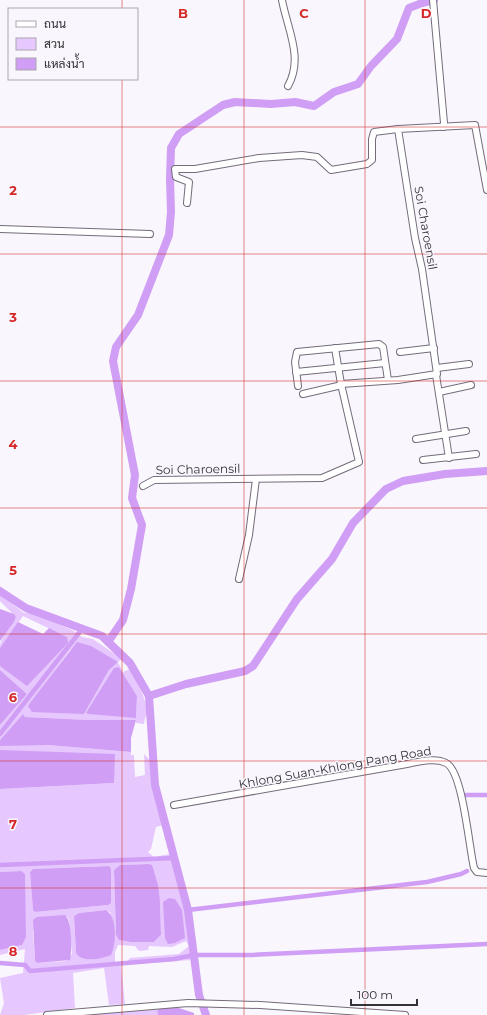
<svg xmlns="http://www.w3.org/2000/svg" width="487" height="1015" viewBox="0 0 487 1015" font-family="Montserrat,Sarabun,sans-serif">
  <rect width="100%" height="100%" fill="#f9f6fd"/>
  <g fill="#e6c8fe" fill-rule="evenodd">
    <path d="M0,594L24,613L31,612L74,631L82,637L93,639L122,659L118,662L123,672L130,669C139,684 145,697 148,714L145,718L144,724L136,723V720H89L25,717L23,714L0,740V725L27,694L0,670V666L3,667L67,637L23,616L0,648C0,635 12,629 16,617L0,601ZM71,649L118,662L109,670L84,714L29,706ZM119,667L137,696L136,717L87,713Z"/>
    <path d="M3,745H48L131,752V755H134L135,777L145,775L144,754L151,761L152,779L164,825L156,827L151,849L148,852L154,857L170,854C183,887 192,924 191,960L125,965L130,958L179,954L189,946L186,941L172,947L149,946L148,950L139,951L135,946L118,945L115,952V962L30,969L31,972L121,965L125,1004L109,1005L104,968L73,973L75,1008L24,1015H0L4,1003L0,978L23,973L25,949L0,955V950L22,945L21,871L0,872V789L114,783V778L0,750V746ZM149,864L160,901L161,935L154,942H130L119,940L116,935L114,870L120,865ZM108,866V905L35,912L33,909L30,872L33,869ZM106,910L111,913L76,953L74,916L79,913ZM67,916L69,920L72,954L66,961L37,963L35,961L33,930Z"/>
    <path d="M160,1008L157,1011L158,1015H70Z"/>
  </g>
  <g fill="#d09ef4">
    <path d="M0,609L14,614L16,617L14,622L0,641Z"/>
    <path d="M18,622L43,634L49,628L67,637L68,643L27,686L0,666V648Z"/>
    <path d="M77,642L91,646L118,662L109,670L84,714L32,712L28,706L30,703Z"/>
    <path d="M119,667L137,696L136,718L89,714L86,713L114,668Z"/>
    <path d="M0,670L27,694L0,725Z"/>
    <path d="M23,714L25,717L89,720H136L131,738V752L48,745L0,746V740Z"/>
    <path d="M0,750L115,754L114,783L0,789Z"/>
    <path d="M148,864L152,865L158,885L160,901L161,935L154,942H130L119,940L116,935L114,870L120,865Z"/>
    <path d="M109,866L111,869V903L108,905L35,912L33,910L30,872L33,869Z"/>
    <path d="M21,871L25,874V879L26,937L22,945L0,950V872Z"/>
    <path d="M169,898L175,899L182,910L185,938L175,943L168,944L165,938L163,902Z"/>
    <path d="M106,910C118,918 116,944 111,955C101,959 82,963 76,953L74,916L79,913Z"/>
    <path d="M65,915C72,920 72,951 70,960L37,963L35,961L33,920L37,917Z"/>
    <path d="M160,1008H179L194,1013V1015H158L157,1011Z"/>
  </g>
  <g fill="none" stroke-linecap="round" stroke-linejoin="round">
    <g stroke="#d09ef4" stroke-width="4.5">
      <path d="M0,734L82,629"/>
      <path d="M466,795H487"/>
      <path d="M0,865L175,858"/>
      <path d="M188,910L427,882L461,874L467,871"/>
      <path d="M0,963L25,965L30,971L174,959L194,955H251L487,944"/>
    </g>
    <g stroke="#d09ef4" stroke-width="8">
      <path d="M0,591L26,608L102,636L130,663L149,696L155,785L188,910L199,995L206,1015"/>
      <path d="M108,642L123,620L131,589L142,525L132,498L135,475L113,361L116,347L138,315L169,235L171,212L170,179L171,148L179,134L223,105L235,102L271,104L295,102L314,106L334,92L358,84L371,66L397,39L409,8L422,3L434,0"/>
      <path d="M149,696L186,684L245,671L253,666L297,599L332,559L353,523L386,489L403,481L445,474L487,471"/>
    </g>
    <g stroke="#746c7b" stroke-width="8">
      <g id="minor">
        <path d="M282,0C287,28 304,58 288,86"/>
        <path d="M433,0L444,123L443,127"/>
        <path d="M187,203L189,182L176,177L175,169H195L259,158L302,155L317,157L331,170L367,164L372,160V139L374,132L398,129"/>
        <path d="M0,229L150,234"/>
        <path d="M400,352L434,348"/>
        <path d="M437,368L469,364"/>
        <path d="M296,372L385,363"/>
        <path d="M436,375L449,458"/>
        <path d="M341,384L398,380L437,374L422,269L415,238L398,129L475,125L487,190"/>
        <path d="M298,386L295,362L297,352L379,344L383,347L388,380"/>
        <path d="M439,392L471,385"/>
        <path d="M303,394L342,385"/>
        <path d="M416,439L466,431"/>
        <path d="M423,460L476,454"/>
        <path d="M143,486L154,480L322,478L359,462L341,384L335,348"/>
        <path d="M239,579L249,535L256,479"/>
        <path d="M174,805L407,764C418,762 435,757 446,763C463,771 469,848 474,868L477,872L487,873"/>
        <path d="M47,1015L188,1003L260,1005L405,1015"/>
      </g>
    </g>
    <use href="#minor" stroke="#fff" stroke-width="6"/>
  </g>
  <path fill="none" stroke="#d62828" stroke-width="1" stroke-opacity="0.55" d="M122,0V9M244,0V1015M365,0V1015M122,79V1015M0,127H487M0,254H487M0,381H487M0,508H487M0,634H487M0,761H487M0,888H487"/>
  <g text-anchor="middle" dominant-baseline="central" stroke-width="3" stroke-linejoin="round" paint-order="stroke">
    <g font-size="12" fill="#343137" stroke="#f9f6fd">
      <text transform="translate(426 228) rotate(80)">Soi Charoensil</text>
      <text transform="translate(198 469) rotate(-1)">Soi Charoensil</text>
      <text transform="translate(335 767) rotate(-10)">Khlong Suan-Khlong Pang Road</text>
    </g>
  </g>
  <g font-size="13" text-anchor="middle" font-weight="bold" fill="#d62828" stroke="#f9f6fd" stroke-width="3" stroke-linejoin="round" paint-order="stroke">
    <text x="183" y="18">B</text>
    <text x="304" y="18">C</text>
    <text x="426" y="18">D</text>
    <text x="13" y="195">2</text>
    <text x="13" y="322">3</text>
    <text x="13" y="449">4</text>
    <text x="13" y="575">5</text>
    <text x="13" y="702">6</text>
    <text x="13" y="829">7</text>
    <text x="13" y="956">8</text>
  </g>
  <rect x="8" y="8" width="130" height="72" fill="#f9f6fd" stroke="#aaa7ae"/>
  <rect x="16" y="21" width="20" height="6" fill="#ffffff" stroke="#aaa7ae"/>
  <text x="44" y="28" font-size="12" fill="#343137">ถนน</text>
  <rect x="16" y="38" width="20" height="12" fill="#e6c8fe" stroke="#aaa7ae"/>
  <text x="44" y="48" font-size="12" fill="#343137">สวน</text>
  <rect x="16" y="58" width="20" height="12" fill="#d09ef4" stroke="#aaa7ae"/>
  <text x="44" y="68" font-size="12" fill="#343137">แหล่งน้ำ</text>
  <path d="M351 999v6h66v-6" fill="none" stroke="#343137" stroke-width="2"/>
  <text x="357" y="999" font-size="12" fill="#343137" stroke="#f9f6fd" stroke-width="3" paint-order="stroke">100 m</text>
</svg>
